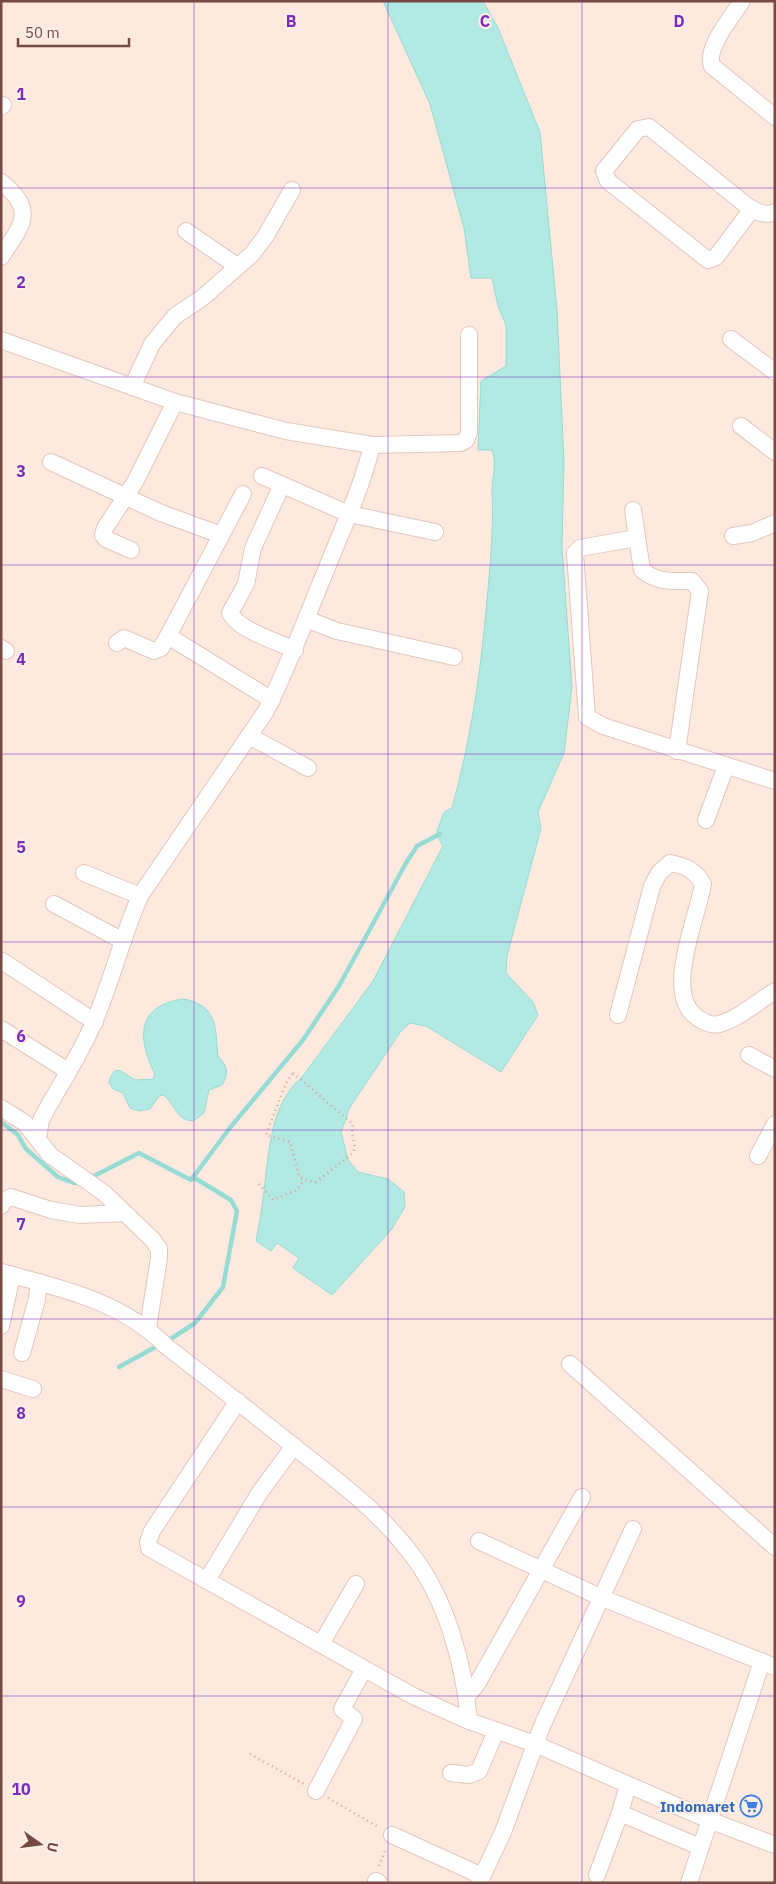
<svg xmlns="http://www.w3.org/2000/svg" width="776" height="1884" viewBox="0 0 776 1884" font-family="'IBM Plex Sans',sans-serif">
  <rect width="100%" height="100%" fill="#fee9df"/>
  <g fill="#b2e9e2" stroke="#97dcd4">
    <path d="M383,1H483L498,28L540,132L557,310L564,461L562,547L572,687L564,753L538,812L541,828L507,956L506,973L533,1002L538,1015L501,1072L426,1026L410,1023L401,1031L350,1107L341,1132L348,1160L358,1172L388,1179L404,1192L405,1207L391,1230L332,1295L293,1268L299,1258L277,1243L271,1251L256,1241C259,1225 262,1208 264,1191C269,1152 270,1104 302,1077L373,981L443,846L436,834L444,812L452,808C469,746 479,685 485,621C489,577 494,535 492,491C492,477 497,463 492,450H478L481,381L506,366V325L498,306L492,278H471L464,228L430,104Z"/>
    <path d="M184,999C218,1006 215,1027 218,1056C227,1067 230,1071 222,1085L209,1090L204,1113L193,1121C175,1120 176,1104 163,1095L159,1096L150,1109L139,1111L130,1108L123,1093L113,1089L109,1082C115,1060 125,1075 135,1080L153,1079L155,1074C137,1039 136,1005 184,999Z"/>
  </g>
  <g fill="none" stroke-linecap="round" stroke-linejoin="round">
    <g stroke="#97dcd4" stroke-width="4.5">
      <path d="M1,1122L18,1135L26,1149L58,1177L74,1183L81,1182"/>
      <path d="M90,1178L139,1153L191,1180L229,1129L303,1040L339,986L406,863L417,846L440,834"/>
      <path d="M166,1342L195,1323L223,1287L237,1211L231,1200L193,1177"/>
      <path d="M119,1367L159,1345"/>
    </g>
    <g stroke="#e5c5bd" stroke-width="18">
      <g id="minor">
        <path d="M742,1C732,17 705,48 712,66L775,117"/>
        <path d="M1,107L3,105"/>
        <path d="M1,182C37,210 22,225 1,257"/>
        <path d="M752,209L716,257L708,260L608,181L604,171L638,129L649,127L746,205C756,211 764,217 775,212"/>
        <path d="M186,231L237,266"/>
        <path d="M731,339L775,372"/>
        <path d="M1,340L175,402L286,431L372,445L461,443L466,440L469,432V335"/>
        <path d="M132,387L152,344L175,316L202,298L252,254L265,237L292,190"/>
        <path d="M741,426L775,452"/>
        <path d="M51,462L161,513L221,535"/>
        <path d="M262,476L349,514L435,532"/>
        <path d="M281,487L253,548L246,584L230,613C238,630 278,642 295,650"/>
        <path d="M243,494L168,636L272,700"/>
        <path d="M633,510L642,570C657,583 674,581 692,581L700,591L677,751"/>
        <path d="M733,536L752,533L775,523"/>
        <path d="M636,538L580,548L575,553L587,717L603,726L775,781"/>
        <path d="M131,550L106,539L103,535L105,528L135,482L175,402"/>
        <path d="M306,619L337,631L454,657"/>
        <path d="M117,643L124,638L154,651L161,648L168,636"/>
        <path d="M1,648L6,651"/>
        <path d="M249,736L308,768"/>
        <path d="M706,820L726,766"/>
        <path d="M84,873L140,896"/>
        <path d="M54,904L123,941"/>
        <path d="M2,961L95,1022"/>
        <path d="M618,1015L652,886L659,873L670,863C686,866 695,870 703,884C698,917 662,995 698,1018C704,1022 712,1026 719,1024C740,1018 757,1002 775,991"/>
        <path d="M1,1029L68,1071"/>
        <path d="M749,1055L775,1069"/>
        <path d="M1,1108L25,1123L50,1155L104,1193L153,1240L159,1249V1258L148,1328"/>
        <path d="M38,1138L41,1120C58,1087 80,1056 94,1022C112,981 122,937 140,896L266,711C289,665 306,618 326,570C342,529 362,488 372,445"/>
        <path d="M758,1156L775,1124"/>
        <path d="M1,1206L4,1201L11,1197L51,1210L80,1215L124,1213"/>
        <path d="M1,1272C60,1288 122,1301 166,1346C210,1380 254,1414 297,1449C337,1480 378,1511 409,1551C446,1597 464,1663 469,1721L535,1744L709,1820L775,1845"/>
        <path d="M1,1326L12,1275"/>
        <path d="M22,1353L37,1299L39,1282"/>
        <path d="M570,1364L775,1547"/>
        <path d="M1,1379L33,1389"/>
        <path d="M238,1401L152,1531L148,1542L149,1548L413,1696L469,1721"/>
        <path d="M479,1541L600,1597L775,1667"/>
        <path d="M207,1580L260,1492L294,1446"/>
        <path d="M321,1644L356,1584"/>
        <path d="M467,1696L477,1684L582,1497"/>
        <path d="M451,1773L469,1775L479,1771L496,1731"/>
        <path d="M316,1791L354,1719L342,1709L364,1669"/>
        <path d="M620,1813L700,1847"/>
        <path d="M392,1835L482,1876"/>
        <path d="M597,1875L620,1813L628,1785"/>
        <path d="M376,1881L379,1883"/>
        <path d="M479,1883L503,1832L542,1726L633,1529"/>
        <path d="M689,1883L762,1661"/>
      </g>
    </g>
    <g stroke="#db9f97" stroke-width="2.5" stroke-dasharray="1 4" stroke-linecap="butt">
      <path d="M293,1073L353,1124L352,1133L355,1147L353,1153L316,1182L304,1180L299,1175L290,1142L266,1135L286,1083Z"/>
      <path d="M259,1184L273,1200L297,1190L304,1180"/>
      <path d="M250,1754L304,1784"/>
      <path d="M328,1798L380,1828"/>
      <path d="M379,1866L386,1848"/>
    </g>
    <use href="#minor" stroke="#fff" stroke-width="16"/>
  </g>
  <path fill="none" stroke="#7b2cbf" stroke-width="1" stroke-opacity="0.55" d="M194,1V1883M388,1V1883M582,1V1883M1,188H775M1,377H775M1,565H775M1,754H775M1,942H775M1,1130H775M1,1319H775M1,1507H775M1,1696H775"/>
  <defs>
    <g id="supermarket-ring" transform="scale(1.125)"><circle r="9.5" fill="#ffefe7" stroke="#3f7fe0" stroke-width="1.5"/><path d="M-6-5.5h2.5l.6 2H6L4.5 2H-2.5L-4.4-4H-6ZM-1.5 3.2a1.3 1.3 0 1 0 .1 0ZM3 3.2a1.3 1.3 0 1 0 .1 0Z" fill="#3f7fe0"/></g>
  </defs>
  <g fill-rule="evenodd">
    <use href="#supermarket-ring" x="751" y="1806"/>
  </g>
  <g text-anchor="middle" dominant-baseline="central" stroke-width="4" stroke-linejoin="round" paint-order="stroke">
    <g font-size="15" font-weight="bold" fill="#366cbe" stroke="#ffefe7" text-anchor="end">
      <text x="735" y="1806">Indomaret</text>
    </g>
  </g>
  <g font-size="16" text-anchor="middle" font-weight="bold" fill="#7b2cbf" stroke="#ffefe7" stroke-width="4" stroke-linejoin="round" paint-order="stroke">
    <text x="291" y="27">B</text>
    <text x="485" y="27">C</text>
    <text x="679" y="27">D</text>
    <text x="21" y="100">1</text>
    <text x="21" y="288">2</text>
    <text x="21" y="477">3</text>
    <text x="21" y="665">4</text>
    <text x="21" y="853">5</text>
    <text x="21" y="1042">6</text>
    <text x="21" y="1230">7</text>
    <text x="21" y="1419">8</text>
    <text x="21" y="1607">9</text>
    <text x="21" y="1795">10</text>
  </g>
  <rect width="776" height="1884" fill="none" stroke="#764945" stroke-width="5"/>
  <g transform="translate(40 1844) rotate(104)" stroke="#ffefe7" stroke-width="4" paint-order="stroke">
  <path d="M0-4L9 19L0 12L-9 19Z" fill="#764945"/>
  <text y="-8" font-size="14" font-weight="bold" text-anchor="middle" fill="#764945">U</text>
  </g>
  <path d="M18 38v8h111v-8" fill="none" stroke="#764945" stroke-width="2.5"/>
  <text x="25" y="38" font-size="15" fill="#764945" stroke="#ffefe7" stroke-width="4" paint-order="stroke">50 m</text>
</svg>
